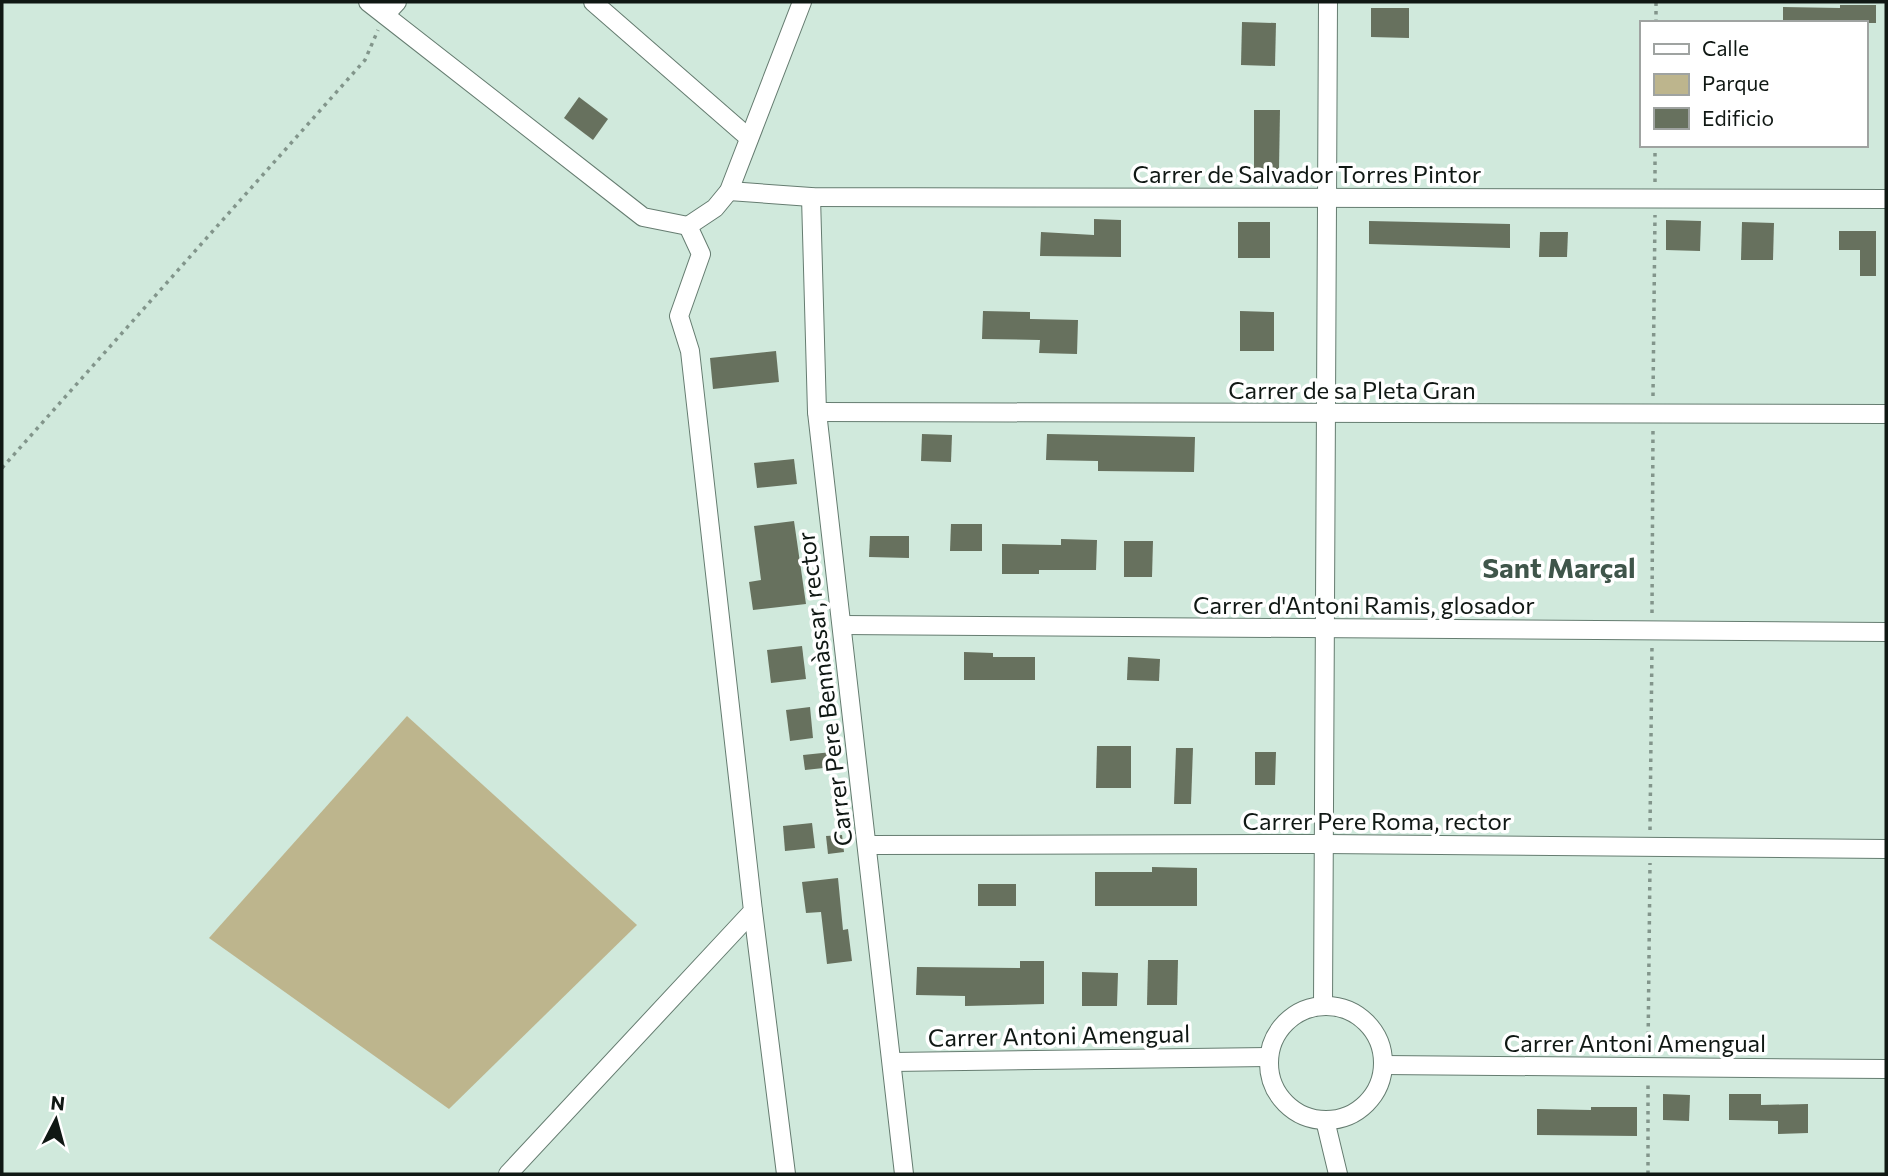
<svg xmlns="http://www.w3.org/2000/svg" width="1888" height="1176" viewBox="0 0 1888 1176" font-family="Commissioner,sans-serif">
  <rect width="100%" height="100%" fill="#d0e9dc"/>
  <path fill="#bdb58d" d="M407,716L637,925L449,1109L209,938Z"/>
  <g fill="#67715e">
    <path d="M1840,5H1876V23H1783V7L1840,8Z"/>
    <path d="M1371,8H1409V38L1371,37Z"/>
    <path d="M1242,22L1276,23L1275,66L1241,65Z"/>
    <path d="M579,97L608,119L593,140L564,118Z"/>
    <path d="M1254,110H1280L1279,169H1254Z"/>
    <path d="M1094,219L1121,220V257L1040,256L1041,232L1094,235Z"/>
    <path d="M1666,220L1701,221L1700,251L1666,250Z"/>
    <path d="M1369,221L1510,224V248L1369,244Z"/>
    <rect x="1238" y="222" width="32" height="36"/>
    <path d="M1742,222L1774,223L1773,260H1741Z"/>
    <path d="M1839,231H1876V276H1860V250H1839Z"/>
    <path d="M1540,232H1568L1567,257H1539Z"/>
    <path d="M983,311L1030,312V319L1078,320L1077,354L1039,353L1040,340L982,339Z"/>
    <path d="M1240,311L1274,312V351H1240Z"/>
    <path d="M776,351L779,382L713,389L710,358Z"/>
    <path d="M922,434L952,435L951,462L921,461Z"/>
    <path d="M1047,434L1195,437L1194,472L1098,471V461L1046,460Z"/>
    <path d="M794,459L797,484L757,488L754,463Z"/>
    <path d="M794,521L806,604L753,610L749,582L761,580L754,526Z"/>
    <path d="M951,524H982V551H950Z"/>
    <path d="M870,536H909V558L869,557Z"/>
    <path d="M1061,539L1097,540L1096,570H1039V574H1002V544L1061,545Z"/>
    <path d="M1124,541H1153L1152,577H1124Z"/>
    <path d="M802,646L806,679L771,683L767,650Z"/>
    <path d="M964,652L993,653V657H1035V680H964Z"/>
    <path d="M1128,657L1160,659L1159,681L1127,680Z"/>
    <path d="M810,707L813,738L790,741L786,710Z"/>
    <path d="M1097,746H1131V788H1096Z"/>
    <path d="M1176,748H1193L1191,804H1174Z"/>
    <path d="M832,752L833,767L805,770L803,755Z"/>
    <path d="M1255,752H1276L1275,785H1255Z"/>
    <path d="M812,823L815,848L785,851L783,826Z"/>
    <path d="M842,835L844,852L828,854L826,836Z"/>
    <path d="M1152,867L1197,868V906H1095V872H1152Z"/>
    <path d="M838,878L843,930L848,929L852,961L827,964L821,912L806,913L802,882Z"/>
    <rect x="978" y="884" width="38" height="22"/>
    <path d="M1148,960H1178L1177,1005H1147Z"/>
    <path d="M1020,961H1044V1004L965,1006V996L916,995L917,967L1020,968Z"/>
    <path d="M1082,972L1118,973L1117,1006H1082Z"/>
    <path d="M1663,1094L1690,1095L1689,1121L1663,1120Z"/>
    <path d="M1729,1094H1761V1105L1808,1104V1133L1778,1134V1121L1729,1120Z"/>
    <path d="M1591,1107H1637V1136L1537,1135V1109L1591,1110Z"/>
  </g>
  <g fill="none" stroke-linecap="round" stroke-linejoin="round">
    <g stroke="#657c70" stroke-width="20">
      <g id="street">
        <path d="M368,2L643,217L688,226"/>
        <path d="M593,2L749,138"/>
        <path d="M385,15L397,2"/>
        <path d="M729,191L811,197L1886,199"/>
        <path d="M811,197L817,412L904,1174"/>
        <path d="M688,226L715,208L729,191L802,2"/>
        <path d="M817,412L1886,414"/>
        <path d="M842,625L1886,632"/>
        <path d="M867,845L1324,844L1886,849"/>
        <path d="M753,911L786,1174"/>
        <circle cx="1326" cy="1063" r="57"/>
        <path d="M1323,1006L1328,2"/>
        <path d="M892,1062L1268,1057"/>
        <path d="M1383,1065L1886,1069"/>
        <path d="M1325,1120L1338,1174"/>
        <path d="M508,1174L753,911L690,351L679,316L701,254L688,226"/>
      </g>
    </g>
    <g stroke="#82958b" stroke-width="3.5" stroke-dasharray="3.5 5" stroke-linecap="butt">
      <path d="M1656,23V2"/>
      <path d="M1655,182V145"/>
      <path d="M1653,396L1655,215"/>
      <path d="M2,468L365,60L378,30"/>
      <path d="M1652,613L1653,429"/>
      <path d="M1650,830L1652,645"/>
      <path d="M1648,1052L1650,863"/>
      <path d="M1648,1174V1084"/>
    </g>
    <use href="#street" stroke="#fff" stroke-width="18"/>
  </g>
  <g text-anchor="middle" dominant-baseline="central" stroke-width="7" stroke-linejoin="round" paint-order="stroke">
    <g font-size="24" fill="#101814" stroke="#fff">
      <text x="1307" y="173">Carrer de Salvador Torres Pintor</text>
      <text x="1352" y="389">Carrer de sa Pleta Gran</text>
      <text x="1364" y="604">Carrer d'Antoni Ramis, glosador</text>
      <text transform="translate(824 689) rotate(-97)">Carrer Pere Bennàssar, rector</text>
      <text x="1377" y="820">Carrer Pere Roma, rector</text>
      <text transform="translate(1059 1035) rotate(-1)">Carrer Antoni Amengual</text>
      <text x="1635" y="1042">Carrer Antoni Amengual</text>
    </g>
    <g font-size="28" font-weight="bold" fill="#3f554a" stroke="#fff">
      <text x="1559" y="567">Sant Marçal</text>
    </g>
  </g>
  <rect width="1888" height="1176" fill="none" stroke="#101814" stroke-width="7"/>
  <rect x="1640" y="21" width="228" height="126" fill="#ffffff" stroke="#9fa3a1" stroke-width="2"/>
  <rect x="1654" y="44" width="35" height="10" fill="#ffffff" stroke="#9fa3a1" stroke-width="2"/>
  <text x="1702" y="56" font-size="21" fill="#101814">Calle</text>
  <rect x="1654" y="74" width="35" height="21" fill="#bdb58d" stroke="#9fa3a1" stroke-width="2"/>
  <text x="1702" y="91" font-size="21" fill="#101814">Parque</text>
  <rect x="1654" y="108" width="35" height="21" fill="#67715e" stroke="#9fa3a1" stroke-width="2"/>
  <text x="1702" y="126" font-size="21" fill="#101814">Edificio</text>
  <g transform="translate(56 1120) rotate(6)" stroke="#ffffff" stroke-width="5" paint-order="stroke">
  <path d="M0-5L12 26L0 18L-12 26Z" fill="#101814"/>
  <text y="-10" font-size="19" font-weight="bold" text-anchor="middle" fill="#101814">N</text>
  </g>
</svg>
